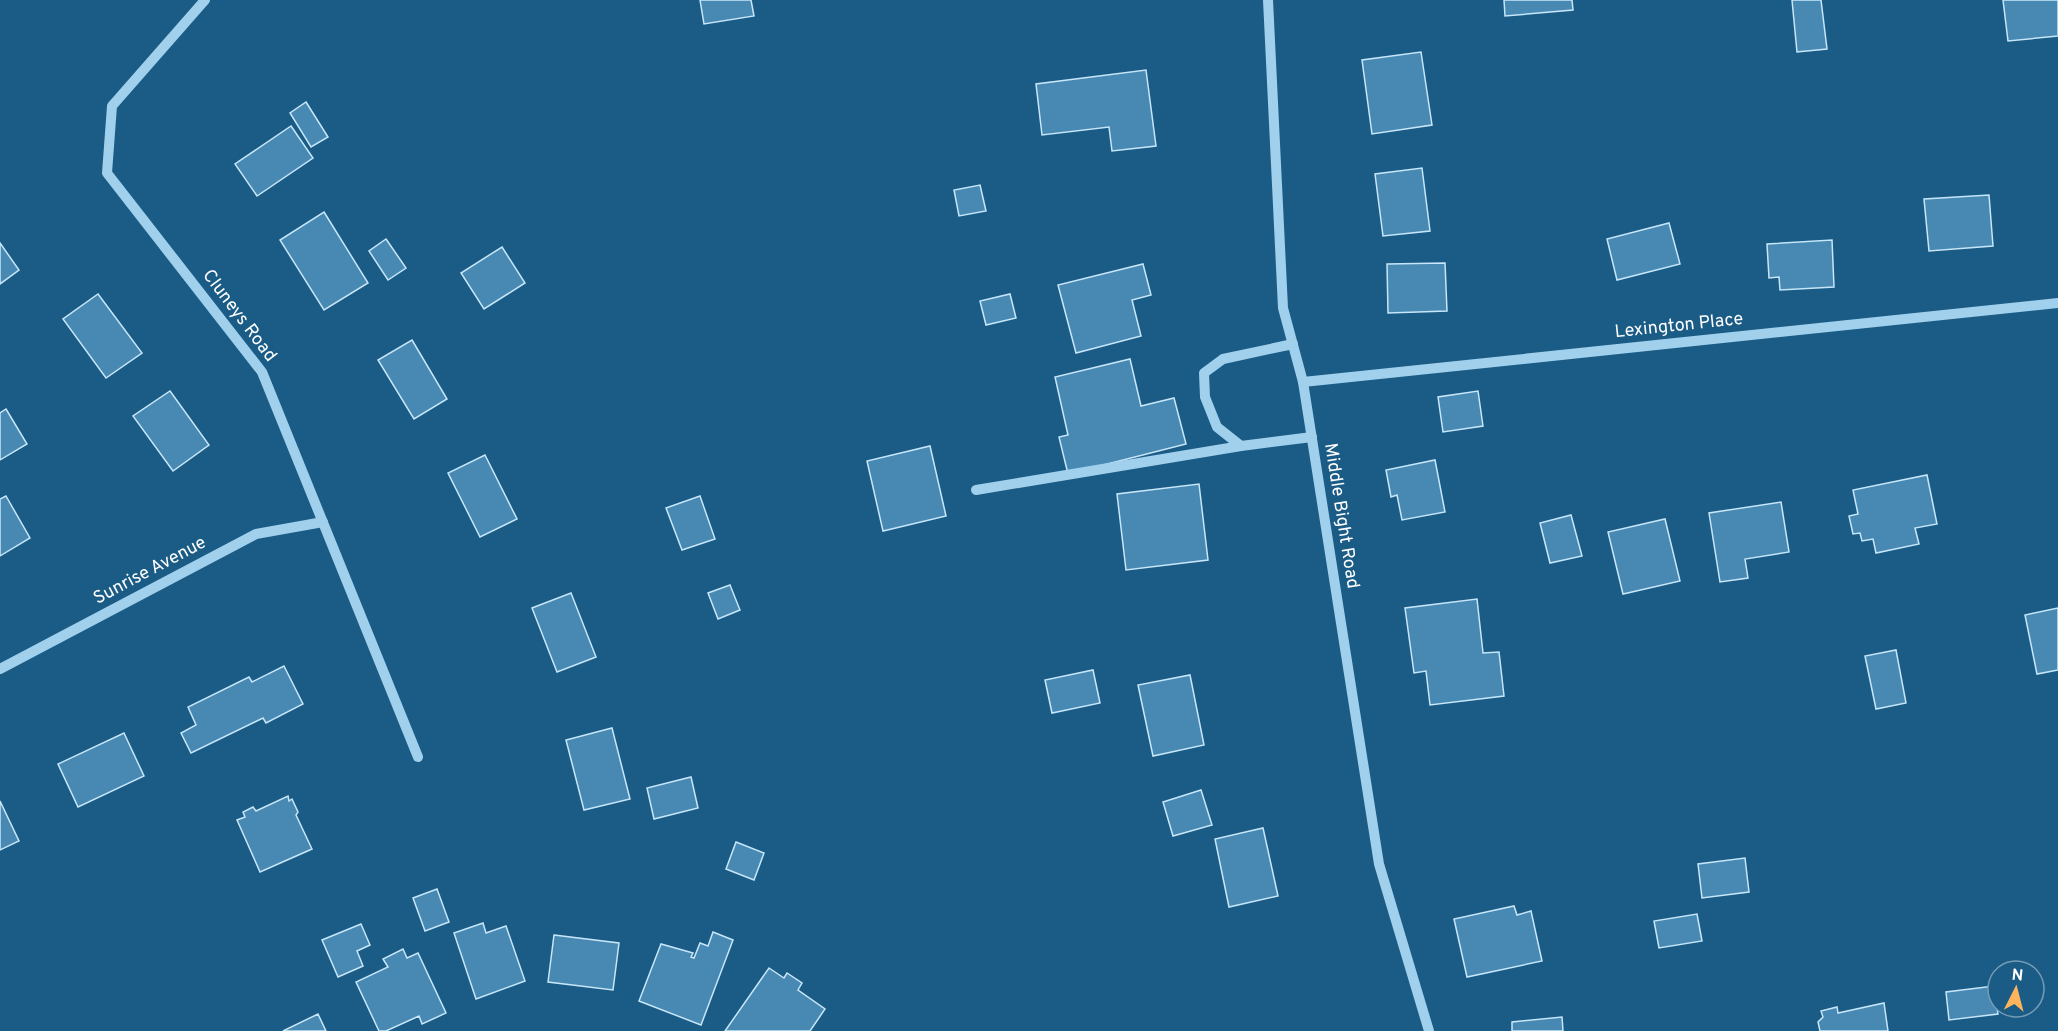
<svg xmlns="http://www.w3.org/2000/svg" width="2058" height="1031" viewBox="0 0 2058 1031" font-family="Overpass,sans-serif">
  <rect width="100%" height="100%" fill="#1a5c86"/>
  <g fill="#4789b2" stroke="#c7e6f9" stroke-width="1.5">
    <path d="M700,0H751L754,16L704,24Z"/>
    <path d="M1504,0H1572L1573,10L1505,16Z"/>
    <path d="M1792,0H1821L1827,49L1797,52Z"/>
    <path d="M2003,0H2058V36L2008,41Z"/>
    <path d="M1421,52L1432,125L1372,134L1362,60Z"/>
    <path d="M1146,70L1156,146L1112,151L1109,127L1042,135L1036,84Z"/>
    <path d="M306,102L328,137L311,147L290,113Z"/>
    <path d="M291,126L313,158L257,196L235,164Z"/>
    <path d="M1422,168L1430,231L1383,236L1375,174Z"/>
    <path d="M980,185L986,211L959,216L954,190Z"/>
    <path d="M1989,195L1993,246L1929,251L1924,199Z"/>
    <path d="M324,212L368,283L324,310L280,240Z"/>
    <path d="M1669,223L1680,264L1617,280L1607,239Z"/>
    <path d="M386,239L406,268L388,280L369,251Z"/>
    <path d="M1832,240L1834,287L1780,290L1779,277L1769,278L1767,244Z"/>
    <path d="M0,243L19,270L0,284Z"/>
    <path d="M502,247L525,283L484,309L461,273Z"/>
    <path d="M1445,263L1447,311L1388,313L1387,264Z"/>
    <path d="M1143,264L1151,295L1132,300L1141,336L1076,353L1058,285Z"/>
    <path d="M98,294L142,353L106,378L63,319Z"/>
    <path d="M1010,294L1016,318L986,325L980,301Z"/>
    <path d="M412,340L447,399L414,419L378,360Z"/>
    <path d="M1130,359L1141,406L1174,398L1186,444L1068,474L1059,437L1068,435L1055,377Z"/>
    <path d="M170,391L209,445L173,471L133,416Z"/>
    <path d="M1478,391L1483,426L1443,432L1438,397Z"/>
    <path d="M6,409L27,444L0,460V413Z"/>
    <path d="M930,446L946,516L883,531L867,461Z"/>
    <path d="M485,455L517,519L480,537L448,473Z"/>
    <path d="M1435,460L1445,512L1402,520L1397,495L1391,497L1386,470Z"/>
    <path d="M1927,475L1937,524L1915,528L1919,544L1876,553L1873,539L1862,541L1860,533L1853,534L1849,516L1858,514L1853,490Z"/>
    <path d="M1199,484L1208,560L1126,570L1117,494Z"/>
    <path d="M6,496L30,538L0,556V499Z"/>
    <path d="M700,496L715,539L682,550L666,508Z"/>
    <path d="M1781,502L1789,552L1745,559L1748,578L1720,582L1709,513Z"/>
    <path d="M1571,515L1582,556L1550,563L1540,523Z"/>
    <path d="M1665,519L1680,581L1623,594L1608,532Z"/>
    <path d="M730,585L740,610L718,619L708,593Z"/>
    <path d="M571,593L596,657L557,672L532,608Z"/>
    <path d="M1477,599L1483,653L1499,652L1504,696L1430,705L1426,671L1414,673L1405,608Z"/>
    <path d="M2058,608V670L2037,674L2025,615Z"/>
    <path d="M1896,650L1906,703L1876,709L1865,656Z"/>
    <path d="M284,666L303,704L266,723L263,718L191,753L181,733L196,725L188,707L249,677L252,682Z"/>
    <path d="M1093,670L1100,703L1052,713L1045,680Z"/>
    <path d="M1190,675L1204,745L1153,756L1138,685Z"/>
    <path d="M612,728L630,799L584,810L566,740Z"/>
    <path d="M124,733L144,776L78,807L58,764Z"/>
    <path d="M691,777L698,808L654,819L647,788Z"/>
    <path d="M1201,790L1212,825L1173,836L1163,802Z"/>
    <path d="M288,796L289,801L292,799L298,812L296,815L312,849L260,872L237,820L245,817L243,812L253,807L256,811Z"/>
    <path d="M0,801L19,841L0,850Z"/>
    <path d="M1263,828L1278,896L1229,907L1215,839Z"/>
    <path d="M736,842L764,853L754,880L726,869Z"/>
    <path d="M1745,858L1749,892L1702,898L1698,864Z"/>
    <path d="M437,889L449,922L425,931L413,898Z"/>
    <path d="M1514,906L1517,915L1531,911L1542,961L1467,977L1454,919Z"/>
    <path d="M1697,914L1702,941L1659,948L1654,921Z"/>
    <path d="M483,923L486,933L506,926L525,981L476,999L454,933Z"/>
    <path d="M361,924L370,945L357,951L363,966L338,977L322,940Z"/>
    <path d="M713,932L733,940L701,1025L639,1001L661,944L693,953L691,957L694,958L700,943L708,946Z"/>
    <path d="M554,935L619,943L613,990L548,982Z"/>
    <path d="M403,949L407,958L418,953L446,1013L422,1024L419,1016L386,1031H379L356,982L388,967L383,959Z"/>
    <path d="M769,968L784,978L787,973L802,983L798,990L825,1009L810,1031H725Z"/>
    <path d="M1994,986L1998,1014L1949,1020L1946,992Z"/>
    <path d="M1884,1003L1888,1031H1820L1818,1022L1823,1017L1821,1011L1837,1007L1838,1013Z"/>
    <path d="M318,1014L326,1031H283Z"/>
    <path d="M1562,1017L1563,1031H1512V1022Z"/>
  </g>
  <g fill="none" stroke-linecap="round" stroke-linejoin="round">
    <g stroke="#a1d0ec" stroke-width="10">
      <path d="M205,0L112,106L107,173L262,372L418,757"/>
      <path d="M1268,0L1283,308L1303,382L1379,864L1429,1031"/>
      <path d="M1303,382L2058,303"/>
      <path d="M1241,446L1217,427L1205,397L1204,373L1223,359L1293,344"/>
      <path d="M976,490L1241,446L1312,437"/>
      <path d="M0,669L256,534L323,522"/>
    </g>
  </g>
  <g text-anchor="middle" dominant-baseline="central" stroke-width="5" stroke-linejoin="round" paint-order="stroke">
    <g font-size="18" fill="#fff" stroke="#1a5c86">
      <text transform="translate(239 316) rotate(53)">Cluneys Road</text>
      <text transform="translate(1679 326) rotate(-6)">Lexington Place</text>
      <text transform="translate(1341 516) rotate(81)">Middle Bight Road</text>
      <text transform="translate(150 571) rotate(-28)">Sunrise Avenue</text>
    </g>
  </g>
  <g transform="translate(2016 989) rotate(6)"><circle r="28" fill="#1a5c86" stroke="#769db6" stroke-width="1.5"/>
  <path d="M0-4.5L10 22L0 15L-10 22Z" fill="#feb35d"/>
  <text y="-9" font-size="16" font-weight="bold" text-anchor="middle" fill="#ffffff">N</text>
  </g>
</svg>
